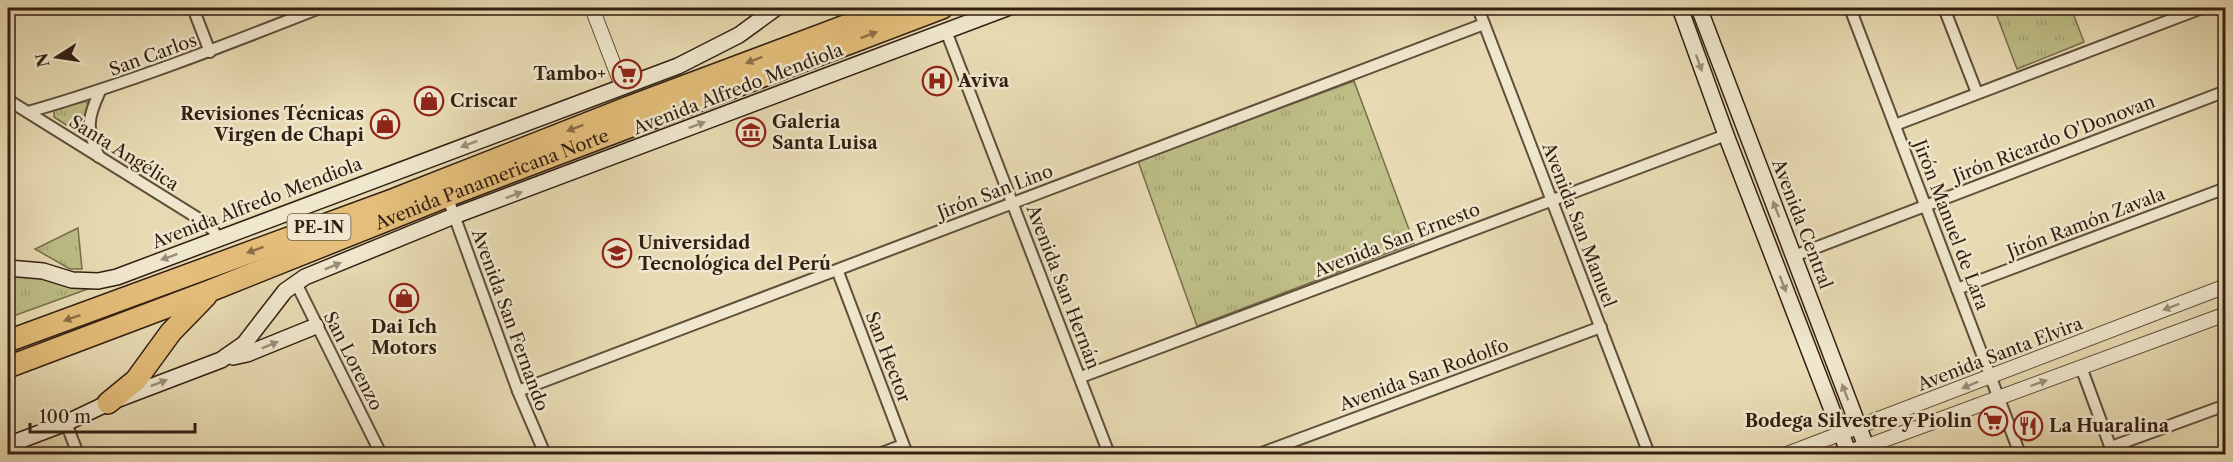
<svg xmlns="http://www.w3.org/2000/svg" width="2233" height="462" viewBox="0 0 2233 462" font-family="'Libre Caslon Text',serif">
  <defs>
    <pattern id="park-tufts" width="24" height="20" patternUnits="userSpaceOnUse" patternTransform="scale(1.5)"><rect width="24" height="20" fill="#bebe87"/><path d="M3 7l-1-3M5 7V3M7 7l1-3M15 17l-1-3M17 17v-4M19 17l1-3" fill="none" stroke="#a4a374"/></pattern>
  </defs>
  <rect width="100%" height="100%" fill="#e8dbb3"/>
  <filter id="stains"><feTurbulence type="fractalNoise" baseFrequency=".00333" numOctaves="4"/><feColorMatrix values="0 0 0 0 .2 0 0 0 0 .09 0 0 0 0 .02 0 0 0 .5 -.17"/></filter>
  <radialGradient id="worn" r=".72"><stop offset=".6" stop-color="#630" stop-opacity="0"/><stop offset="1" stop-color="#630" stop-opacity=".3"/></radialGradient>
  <g fill="url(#park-tufts)" stroke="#786e4c" stroke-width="1.5">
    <path d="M1994,8H2071L2084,42L2017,69Z"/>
    <path d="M1354,81L1414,243L1197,326L1138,161Z"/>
    <path d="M86,101L89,105L88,133L85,137L54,117V110Z"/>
    <path d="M78,228L82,269H70L35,249Z"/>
    <path d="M8,273L96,286L8,318Z"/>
  </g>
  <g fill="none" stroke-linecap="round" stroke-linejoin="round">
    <g stroke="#604e3a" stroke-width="14">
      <g id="minor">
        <path d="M193,8L210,52"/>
        <path d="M1478,8L1649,454"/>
        <path d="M1850,8L2020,454"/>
        <path d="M1944,8L1977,93"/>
        <path d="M946,31L1109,454"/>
        <path d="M8,100L204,222L213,230L218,239"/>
        <path d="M28,112C129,83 223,46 320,8"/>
        <path d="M1895,125L2202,8"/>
        <path d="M99,157C87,128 86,121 100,91"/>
        <path d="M447,196L518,391L545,454"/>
        <path d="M1794,256L2226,91"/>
        <path d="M838,272L907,454"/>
        <path d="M296,283L381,454"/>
        <path d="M1957,289L2226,188"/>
        <path d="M2081,367L2113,454"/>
        <path d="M1081,377L1726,135"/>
        <path d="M518,391C841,271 1162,146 1484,24"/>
        <path d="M66,423L78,454"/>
        <path d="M2111,447L2226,405"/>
        <path d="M879,454L903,445"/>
        <path d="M1259,454L1601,327"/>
      </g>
    </g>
    <g stroke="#604e3a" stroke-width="16">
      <g id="tertiary">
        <path d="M592,8L622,86"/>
        <path d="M1787,454L2226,286"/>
        <path d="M1839,454L1865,447L2226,314"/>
      </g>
    </g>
    <g stroke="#331f12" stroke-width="18">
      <g id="secondary">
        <path d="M1680,8L1726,135L1849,454"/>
        <path d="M1699,8L1869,454"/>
        <path d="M8,268L43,271L72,280L98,281L117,277L678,66L739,35L776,8"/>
        <path d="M233,357L247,354L316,326"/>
        <path d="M8,445L66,423L108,403L221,360L244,344L285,291L305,277L454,216L1007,8"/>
      </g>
    </g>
    <g stroke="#331f12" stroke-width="24">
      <g id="motorway">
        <path d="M8,341L395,199L629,107L893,8"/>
        <path id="s1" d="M8,367L212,290L447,196L942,8"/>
        <path d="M108,403L136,380L171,332L206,296"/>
      </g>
    </g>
    <use href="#minor" stroke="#f0e8ce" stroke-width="10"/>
    <use href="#tertiary" stroke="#f0e8ce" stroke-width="14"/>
    <use href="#secondary" stroke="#f0e8ce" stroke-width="15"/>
    <use href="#motorway" stroke="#e4be7a" stroke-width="21"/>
  </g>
  <defs><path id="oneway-solid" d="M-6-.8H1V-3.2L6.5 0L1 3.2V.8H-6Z" transform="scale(1.5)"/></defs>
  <g fill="#8c6e46">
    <use href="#oneway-solid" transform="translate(869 35) rotate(-21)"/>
    <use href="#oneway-solid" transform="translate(754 60) rotate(159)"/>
    <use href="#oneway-solid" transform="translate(575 128) rotate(159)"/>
    <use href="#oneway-solid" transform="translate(255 250) rotate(160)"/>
    <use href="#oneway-solid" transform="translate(72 318) rotate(161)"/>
  </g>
  <g fill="#9b8e79">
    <use href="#oneway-solid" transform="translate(1699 63) rotate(70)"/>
    <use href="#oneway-solid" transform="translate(697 125) rotate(-21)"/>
    <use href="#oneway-solid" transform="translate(469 144) rotate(159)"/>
    <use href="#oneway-solid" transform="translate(514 195) rotate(-21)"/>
    <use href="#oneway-solid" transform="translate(1776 209) rotate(-111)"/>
    <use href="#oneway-solid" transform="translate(169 257) rotate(160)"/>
    <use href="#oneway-solid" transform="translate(333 266) rotate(-22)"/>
    <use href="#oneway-solid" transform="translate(1783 284) rotate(69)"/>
    <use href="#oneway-solid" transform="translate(2171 307) rotate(159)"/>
    <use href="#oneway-solid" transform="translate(270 345) rotate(-22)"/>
    <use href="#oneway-solid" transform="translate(159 383) rotate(-21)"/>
    <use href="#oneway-solid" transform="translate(2039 383) rotate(-20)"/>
    <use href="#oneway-solid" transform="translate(1970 385) rotate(158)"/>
    <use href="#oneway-solid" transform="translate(1845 392) rotate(-111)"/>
  </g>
  <defs>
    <g id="supermarket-ring" transform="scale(1.5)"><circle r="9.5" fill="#f0e8ce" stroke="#8f2418" stroke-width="1.5"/><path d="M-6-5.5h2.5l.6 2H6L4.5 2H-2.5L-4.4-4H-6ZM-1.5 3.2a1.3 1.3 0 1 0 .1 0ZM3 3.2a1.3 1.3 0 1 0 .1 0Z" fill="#8f2418"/></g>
    <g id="hospital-ring" transform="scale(1.5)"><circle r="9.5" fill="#f0e8ce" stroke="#8f2418" stroke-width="1.5"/><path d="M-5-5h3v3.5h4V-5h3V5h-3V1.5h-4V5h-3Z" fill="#8f2418"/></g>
    <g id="shop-ring" transform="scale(1.5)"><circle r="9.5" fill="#f0e8ce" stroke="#8f2418" stroke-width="1.5"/><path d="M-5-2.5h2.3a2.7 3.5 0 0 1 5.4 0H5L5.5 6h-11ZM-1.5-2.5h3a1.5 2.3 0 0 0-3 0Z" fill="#8f2418"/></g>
    <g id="museum-ring" transform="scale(1.5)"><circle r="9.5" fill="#f0e8ce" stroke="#8f2418" stroke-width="1.5"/><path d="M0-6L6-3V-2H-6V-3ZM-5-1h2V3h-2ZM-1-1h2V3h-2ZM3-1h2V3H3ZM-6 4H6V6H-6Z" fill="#8f2418"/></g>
    <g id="university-ring" transform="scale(1.5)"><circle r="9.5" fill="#f0e8ce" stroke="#8f2418" stroke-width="1.5"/><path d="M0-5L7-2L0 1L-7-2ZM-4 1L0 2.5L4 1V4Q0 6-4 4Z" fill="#8f2418"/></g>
    <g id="restaurant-ring" transform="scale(1.5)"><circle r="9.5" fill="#f0e8ce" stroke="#8f2418" stroke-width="1.5"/><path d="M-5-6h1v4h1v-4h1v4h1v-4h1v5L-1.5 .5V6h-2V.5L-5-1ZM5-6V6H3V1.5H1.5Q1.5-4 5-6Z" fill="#8f2418"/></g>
  </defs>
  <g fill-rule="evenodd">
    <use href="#supermarket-ring" x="627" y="74"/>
    <use href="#hospital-ring" x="937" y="81"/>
    <use href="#shop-ring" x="429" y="101"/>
    <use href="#shop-ring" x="385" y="124"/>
    <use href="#museum-ring" x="751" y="132"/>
    <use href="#university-ring" x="617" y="253"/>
    <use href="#shop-ring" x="404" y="298"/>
    <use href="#supermarket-ring" x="1993" y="421"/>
    <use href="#restaurant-ring" x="2028" y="426"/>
  </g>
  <g text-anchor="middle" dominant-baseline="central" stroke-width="5" stroke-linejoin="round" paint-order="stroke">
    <rect fill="#f0e8ce" stroke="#6c5b4a" stroke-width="1.5" x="287.5" y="214" width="63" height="26" rx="4.5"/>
    <g font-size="16" font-weight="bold" fill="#331f12">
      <text x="319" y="227">PE-1N</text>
    </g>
    <g font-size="18" fill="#331f12" stroke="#f0e8ce">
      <text transform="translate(153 55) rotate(-20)">San Carlos</text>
      <text transform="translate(738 89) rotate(-21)">Avenida Alfredo Mendiola</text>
      <text transform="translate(2054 139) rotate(-21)">Jirón Ricardo O'Donovan</text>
      <text transform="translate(124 153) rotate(32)">Santa Angélica</text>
      <text stroke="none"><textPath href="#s1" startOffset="519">Avenida Panamericana Norte</textPath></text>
      <text transform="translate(995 192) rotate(-21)">Jirón San Lino</text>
      <text transform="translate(257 203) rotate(-21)">Avenida Alfredo Mendiola</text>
      <text transform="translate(2086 223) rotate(-21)">Jirón Ramón Zavala</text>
      <text transform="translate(1802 224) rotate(69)">Avenida Central</text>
      <text transform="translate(1579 225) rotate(69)">Avenida San Manuel</text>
      <text transform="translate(1951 225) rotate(69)">Jirón Manuel de Lara</text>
      <text transform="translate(1397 240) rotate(-21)">Avenida San Ernesto</text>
      <text transform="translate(1063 287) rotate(69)">Avenida San Hernán</text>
      <text transform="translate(510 320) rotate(70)">Avenida San Fernando</text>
      <text transform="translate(2000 354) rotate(-21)">Avenida Santa Elvira</text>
      <text transform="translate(888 357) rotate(69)">San Hector</text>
      <text transform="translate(353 361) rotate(63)">San Lorenzo</text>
      <text transform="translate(1424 375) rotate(-20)">Avenida San Rodolfo</text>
    </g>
    <g font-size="18" font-weight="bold" fill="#331f12" stroke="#f0e8ce" text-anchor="start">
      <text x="606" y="74" text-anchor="end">Tambo+</text>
      <text x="958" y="81">Aviva</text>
      <text x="450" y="101">Criscar</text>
      <text x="364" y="114" text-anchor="end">Revisiones Técnicas<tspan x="364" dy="21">Virgen de Chapi</tspan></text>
      <text x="772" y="122">Galeria<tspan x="772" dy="21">Santa Luisa</tspan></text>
      <text x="638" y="243">Universidad<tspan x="638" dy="21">Tecnológica del Perú</tspan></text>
      <text x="404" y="327" text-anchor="middle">Dai Ich<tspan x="404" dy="21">Motors</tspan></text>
      <text x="1972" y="421" text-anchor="end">Bodega Silvestre y Piolin</text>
      <text x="2049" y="426">La Huaralina</text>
    </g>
  </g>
  <rect width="2233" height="462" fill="none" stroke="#e8dbb3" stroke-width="30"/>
  <rect x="9" y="9" width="2215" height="444" fill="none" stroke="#331f12" stroke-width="3"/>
  <rect x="15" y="15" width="2203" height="432" fill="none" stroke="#331f12" stroke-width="1.5"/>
  <g transform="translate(57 57) rotate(258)" stroke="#f0e8ce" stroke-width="4.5" paint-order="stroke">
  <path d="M0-4.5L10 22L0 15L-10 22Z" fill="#331f12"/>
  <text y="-9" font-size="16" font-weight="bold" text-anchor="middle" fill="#331f12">N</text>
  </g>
  <path d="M30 423v9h165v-9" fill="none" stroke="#331f12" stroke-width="3"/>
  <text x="39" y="423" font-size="18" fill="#331f12" stroke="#f0e8ce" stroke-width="4.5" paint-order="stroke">100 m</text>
  <rect width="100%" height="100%" filter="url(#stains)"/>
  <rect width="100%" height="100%" fill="url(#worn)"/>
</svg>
